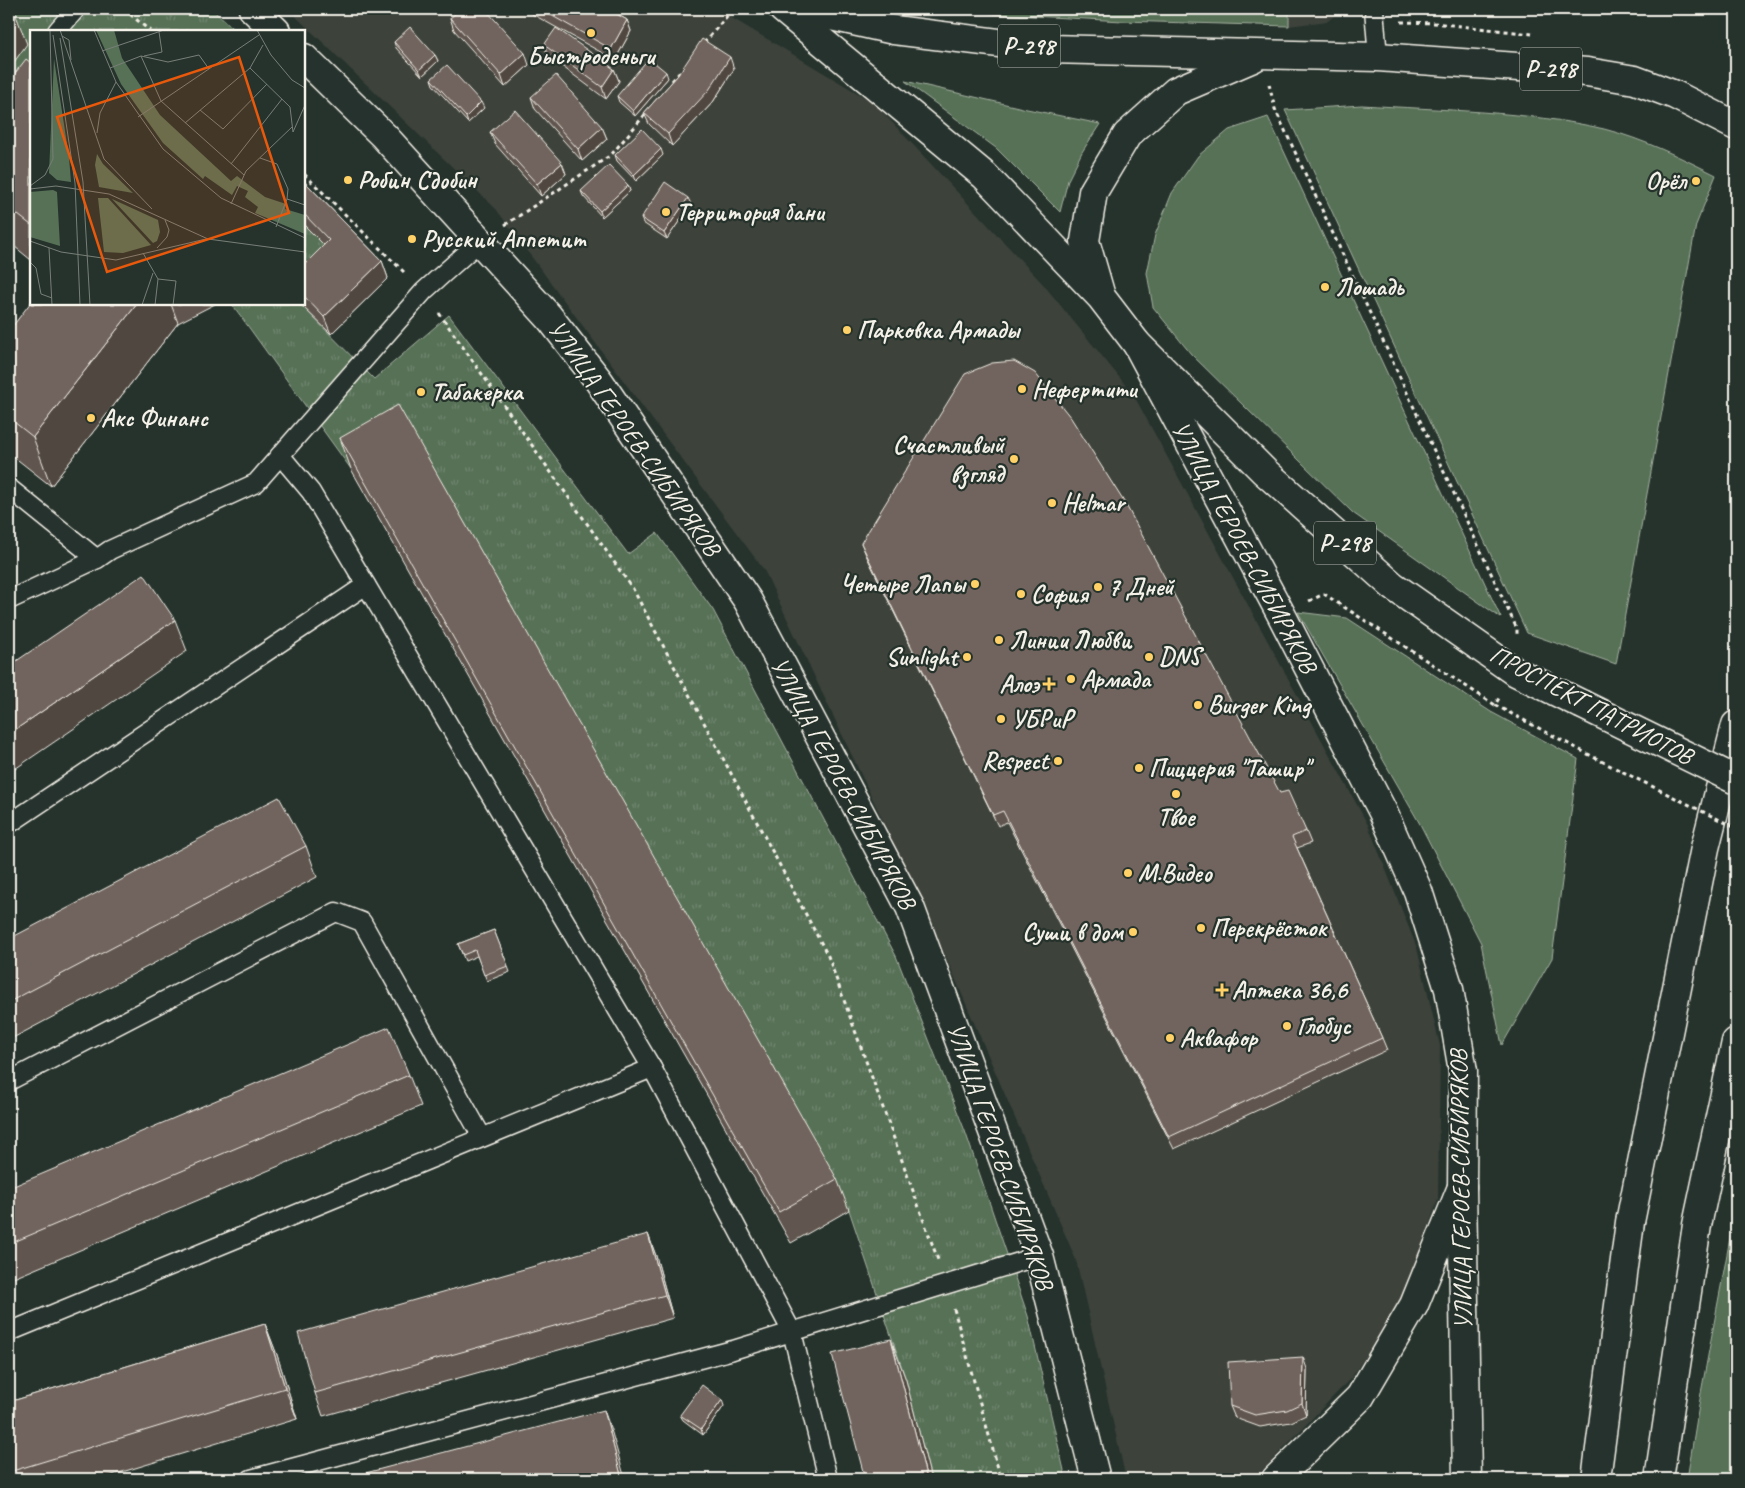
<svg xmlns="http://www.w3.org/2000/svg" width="1745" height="1488" viewBox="0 0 1745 1488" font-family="Caveat,sans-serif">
  <defs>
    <pattern id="park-tufts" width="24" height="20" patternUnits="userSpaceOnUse" patternTransform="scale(1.25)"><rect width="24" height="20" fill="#577157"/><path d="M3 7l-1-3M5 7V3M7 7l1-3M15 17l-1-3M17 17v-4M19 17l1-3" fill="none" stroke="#70866f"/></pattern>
  </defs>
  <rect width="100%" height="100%" fill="#26332d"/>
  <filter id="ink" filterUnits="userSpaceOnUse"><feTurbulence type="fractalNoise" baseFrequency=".02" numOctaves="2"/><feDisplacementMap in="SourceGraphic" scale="10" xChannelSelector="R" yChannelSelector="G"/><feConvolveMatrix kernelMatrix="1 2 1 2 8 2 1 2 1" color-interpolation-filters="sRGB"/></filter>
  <g filter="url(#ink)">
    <g fill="#3c423b">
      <path d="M288,9H717L874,103L1043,284L1133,394L1368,825L1417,948L1440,1046L1438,1199L1405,1296L1352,1377L1254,1479H1126L1076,1260L930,920L764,570L496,209Z"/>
      <path d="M970,9H1342L1328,21L1289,26L1123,21L995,14Z"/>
    </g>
    <g fill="#577157" stroke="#a6b1a0">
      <path d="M970,9H1289V26L1123,21L995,14Z"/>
      <path d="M905,81L1027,109L1100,124L1082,152L1068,180L1060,212L996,148Z"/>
      <path d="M1362,105C1440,110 1527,111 1604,129C1643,139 1680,157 1716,175L1696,225L1616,664L1527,633L1285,110Z"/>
      <path d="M1268,117L1501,618L1353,513L1191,354L1153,307L1147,273L1155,235L1172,193L1198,156L1229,130Z"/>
      <path d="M1298,612L1347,618L1491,712L1578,759L1552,958L1502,1045L1481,943L1420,824Z"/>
      <path d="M1736,1206V1479H1687L1701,1393Z"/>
    </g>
    <g fill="url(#park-tufts)" stroke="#a6b1a0">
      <path d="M9,9H212L235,31H31V99L9,83V69L26,44Z"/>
      <path d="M304,225L336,257L304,289Z"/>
      <path d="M232,304H300L374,379L449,315L628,554L657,533L713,610L896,956L965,1131L1028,1316L1066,1479H931L906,1380L849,1210L409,436L351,469Z"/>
    </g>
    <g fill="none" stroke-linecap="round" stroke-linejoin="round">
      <g stroke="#f4f1e8" stroke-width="21">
        <g id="service">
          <path d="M1374,9L1378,57"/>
          <path d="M57,31L76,9"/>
          <path d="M280,455L311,492L652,1068L792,1332L828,1479"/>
          <path d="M9,488L97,559"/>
          <path d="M9,600L97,559L110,550L256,483L424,291L480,241"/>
          <path d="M9,824L366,585"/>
          <path d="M9,1081L336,912L362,922L482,1137"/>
          <path d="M9,1332L652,1068"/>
          <path d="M251,1479L733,1350L1039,1256"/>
        </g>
      </g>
      <g stroke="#f4f1e8" stroke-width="31">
        <g id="minor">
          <path d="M1276,1479L1360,1397L1414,1305L1462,1187"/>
          <path d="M1596,1479L1630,1222L1705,848L1736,725"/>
          <path d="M1659,1479L1697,1225L1736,1042"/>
        </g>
      </g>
      <g stroke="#f4f1e8" stroke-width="31">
        <g id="tertiary">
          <path d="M253,9L276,31"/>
          <path d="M304,58L384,136L549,317L599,381L748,601L910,907L1039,1256L1096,1479"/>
        </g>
      </g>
      <g stroke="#f4f1e8" stroke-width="31">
        <g id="trunk">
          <path d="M783,9L985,176L1101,297L1137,344L1264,471L1393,586L1514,671L1581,704"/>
          <path d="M800,9L894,30L1048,49L1378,57L1587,72L1635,80L1675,95L1736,126"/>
          <path d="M1100,293L1085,241L1093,192L1127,135L1176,91L1253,58"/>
          <path d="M1137,344L1281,614L1383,812L1418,891L1449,989L1463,1071L1462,1187L1467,1479"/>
        </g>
      </g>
      <g stroke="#f4f1e8" stroke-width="3" stroke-dasharray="4 4" stroke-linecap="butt">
        <path d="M124,9L150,31"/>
        <path d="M1401,22L1434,23L1532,34"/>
        <path d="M704,43L733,9"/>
        <path d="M672,81L681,71"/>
        <path d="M1269,84L1275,109L1517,629V634"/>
        <path d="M304,174L406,274"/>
        <path d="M505,225L611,155L648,111"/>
        <path d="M439,313L633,589L828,956L938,1260"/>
        <path d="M1309,601L1324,594L1495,705L1499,698"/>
        <path d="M1495,705L1601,761"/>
        <path d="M954,1309L1001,1479"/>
      </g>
      <use href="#service" stroke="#26332d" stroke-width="18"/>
      <use href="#minor" stroke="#26332d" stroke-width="28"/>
      <use href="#tertiary" stroke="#26332d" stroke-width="28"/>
      <use href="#trunk" stroke="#26332d" stroke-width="28"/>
      <g stroke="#f4f1e8" stroke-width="31" stroke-linecap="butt">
        <path id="trunk-bridge" d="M1581,704L1736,780"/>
      </g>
      <path stroke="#f4f1e8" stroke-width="3" stroke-dasharray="4 4" stroke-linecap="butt" d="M1601,761L1736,828"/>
      <use href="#trunk-bridge" stroke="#26332d" stroke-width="28"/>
    </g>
    <g fill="#615650" stroke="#f4f1e8">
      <path d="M399,9H410L404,14Z"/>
      <path d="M530,9H608L627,20L631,31L615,60L532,14Z"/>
      <path d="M450,18L529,65L505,87L454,30Z"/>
      <path d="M394,42L435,55L438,61L422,76L396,48Z"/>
      <path d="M544,45L614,69L619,81L606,99L548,56Z"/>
      <path d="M31,63V260L9,242V81Z"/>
      <path d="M734,69L713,102L672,146L649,124L644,113L678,75Z"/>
      <path d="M668,78L635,116L619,102L617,96Z"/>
      <path d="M431,79L484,108L468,123L433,85Z"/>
      <path d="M531,97L602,127L607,139L582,161L535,109Z"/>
      <path d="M490,132L562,163L566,174L541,196L495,144Z"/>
      <path d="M615,155H663L636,181L617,161Z"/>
      <path d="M304,181L382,261L388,278L331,334L300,304H304V265L324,245L304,225Z"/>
      <path d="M628,185L630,191L602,217L583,196L581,191Z"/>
      <path d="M691,204L667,239L643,223L641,218Z"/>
      <path d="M31,304H215L178,323L51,486L9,453V331Z"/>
      <path d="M340,438L837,1179L849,1210L791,1243L351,469Z"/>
      <path d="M861,543L1280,793L1306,831L1311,843L1297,848L1382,1038L1387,1050L1174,1149L1007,822L998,826L866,555Z"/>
      <path d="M306,846L317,877L9,1040V939Z"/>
      <path d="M494,930L510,972L487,981L477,956L465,961L458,944Z"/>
      <path d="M409,1075L421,1106L9,1280V1188Z"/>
      <path d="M648,1234L656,1256L673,1318L323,1416L315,1393Z"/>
      <path d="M265,1324L277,1355L297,1419L99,1479H9V1402Z"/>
      <path d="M1307,1369L1306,1415L1291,1422L1260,1427L1235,1418L1230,1406Z"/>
      <path d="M724,1406L703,1435L683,1420L680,1415Z"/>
    </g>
    <g fill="#4f4641" stroke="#f4f1e8">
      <path d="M403,9H410L404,14Z"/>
      <path d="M15,13L27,44L9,69V22Z"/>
      <path d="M627,20L631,31L615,60L611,49Z"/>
      <path d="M525,53L529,65L505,87L501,75Z"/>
      <path d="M435,55L438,61L422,76L419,70Z"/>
      <path d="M730,57L734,69L713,102L672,146L668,134Z"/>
      <path d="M614,69L619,81L606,99L602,87Z"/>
      <path d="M666,72L668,78L635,116L633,111Z"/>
      <path d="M481,102L484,108L468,123L466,117Z"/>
      <path d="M602,127L607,139L582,161L578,149Z"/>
      <path d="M661,149L663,155L636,181L634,175Z"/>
      <path d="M562,163L566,174L541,196L537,184Z"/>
      <path d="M628,185L630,191L602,217L600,211Z"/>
      <path d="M688,198L691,204L667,239L664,233Z"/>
      <path d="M382,261L388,278L331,334L324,317Z"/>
      <path d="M137,304H171L178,323L51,486L33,437Z"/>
      <path d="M175,620L187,651L9,773V734Z"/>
      <path d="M648,1234L656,1256L673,1318L665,1295Z"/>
      <path d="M265,1324L277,1355L297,1419L285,1388Z"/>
      <path d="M891,1339L906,1380L931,1479H927Z"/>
      <path d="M1303,1357L1307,1369L1306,1415L1302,1403Z"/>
      <path d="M722,1400L724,1406L703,1435L701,1429Z"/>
      <path d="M604,1410L612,1433L625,1479H622Z"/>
    </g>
    <g fill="#71645d" stroke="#f4f1e8">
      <path d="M9,9L15,13L9,22Z"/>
      <path d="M461,9H485L525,53L501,75L450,18Z"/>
      <path d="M540,9H608L627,20L611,49Z"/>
      <path d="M410,27L435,55L419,70L394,42Z"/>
      <path d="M556,28L614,69L602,87L544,45Z"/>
      <path d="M702,39L730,57L709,90L668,134L644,113L678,75Z"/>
      <path d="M649,58L666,72L633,111L617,96Z"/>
      <path d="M26,59L31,63V225L9,208V81Z"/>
      <path d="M447,65L481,102L466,117L431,79Z"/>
      <path d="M556,75L602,127L578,149L531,97Z"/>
      <path d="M515,110L562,163L537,184L490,132Z"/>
      <path d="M642,129L661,149L634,175L615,155Z"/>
      <path d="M609,165L628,185L600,211L581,191Z"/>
      <path d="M304,181L382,261L324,317L304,296V265L329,240L304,214Z"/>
      <path d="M665,182L688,198L664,233L641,218Z"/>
      <path d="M31,302V304H137L33,437L9,418V331Z"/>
      <path d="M1014,361L1035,373L1071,418L1126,505L1280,793L1288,791L1306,831L1292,837L1382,1038L1169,1137L1003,811L993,815L861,543L965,374L992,363Z"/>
      <path d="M398,405L837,1179L779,1212L340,438Z"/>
      <path d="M144,574L175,620L9,734V666Z"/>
      <path d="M279,797L306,846L9,1002V939Z"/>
      <path d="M494,930L508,966L484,975L475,950L463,955L458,944Z"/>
      <path d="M389,1027L409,1075L9,1244V1188Z"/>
      <path d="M648,1234L665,1295L315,1393L298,1333Z"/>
      <path d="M265,1324L285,1388L9,1472V1402Z"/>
      <path d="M891,1339L927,1479H865L832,1354Z"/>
      <path d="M1303,1357L1302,1403L1287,1410L1255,1415L1230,1406L1228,1362Z"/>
      <path d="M702,1385L722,1400L701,1429L680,1415Z"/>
      <path d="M604,1410L622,1479H343Z"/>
    </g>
  </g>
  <g fill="#ffd166" stroke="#26332d" stroke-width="2">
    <circle cx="591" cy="33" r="5"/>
    <circle cx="348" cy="180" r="5"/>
    <circle cx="1696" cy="181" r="5"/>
    <circle cx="666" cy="212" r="5"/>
    <circle cx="412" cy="239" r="5"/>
    <circle cx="1325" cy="287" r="5"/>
    <circle cx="847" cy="330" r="5"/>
    <circle cx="1022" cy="389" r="5"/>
    <circle cx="421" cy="392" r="5"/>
    <circle cx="91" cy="418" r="5"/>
    <circle cx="1014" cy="459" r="5"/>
    <circle cx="1052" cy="503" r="5"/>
    <circle cx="975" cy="584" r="5"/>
    <circle cx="1098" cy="587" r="5"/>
    <circle cx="1021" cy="594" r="5"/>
    <circle cx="999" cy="640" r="5"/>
    <circle cx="967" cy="657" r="5"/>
    <circle cx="1149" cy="657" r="5"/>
    <circle cx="1071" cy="679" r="5"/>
    <path d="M1046.5 676.5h5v5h5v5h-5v5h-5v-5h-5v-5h5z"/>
    <circle cx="1198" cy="705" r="5"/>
    <circle cx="1001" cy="719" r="5"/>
    <circle cx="1058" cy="761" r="5"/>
    <circle cx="1139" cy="768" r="5"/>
    <circle cx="1176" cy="794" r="5"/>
    <circle cx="1128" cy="873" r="5"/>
    <circle cx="1201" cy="928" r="5"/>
    <circle cx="1133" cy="932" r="5"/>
    <path d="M1219.5 982.5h5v5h5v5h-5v5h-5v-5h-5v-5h5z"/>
    <circle cx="1287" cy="1026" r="5"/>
    <circle cx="1170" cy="1038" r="5"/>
  </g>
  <g text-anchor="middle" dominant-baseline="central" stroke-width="4.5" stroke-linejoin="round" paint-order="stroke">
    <g fill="#26332d" stroke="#b6b8b0" stroke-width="1">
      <rect x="998" y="24.5" width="62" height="43" rx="4"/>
      <rect x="1520" y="47.5" width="62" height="43" rx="4"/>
      <rect x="1314" y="521.5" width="62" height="43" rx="4"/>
    </g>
    <g font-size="24" font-weight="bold" fill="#f4f1e8">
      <text x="1029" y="46">Р-298</text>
      <text x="1551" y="69">Р-298</text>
      <text x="1345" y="543">Р-298</text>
    </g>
    <g font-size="25" font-weight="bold" fill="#f4f1e8" stroke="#26332d" text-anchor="start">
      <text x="591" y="56" text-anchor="middle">Быстроденьги</text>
      <text x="358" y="180">Робин Сдобин</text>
      <text x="1686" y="181" text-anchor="end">Орёл</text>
      <text x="676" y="212">Территория бани</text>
      <text x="422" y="239">Русский Аппетит</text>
      <text x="1335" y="287">Лошадь</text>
      <text x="857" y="330">Парковка Армады</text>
      <text x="1032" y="389">Нефертити</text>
      <text x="431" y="392">Табакерка</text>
      <text x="101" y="418">Акс Финанс</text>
      <text x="1004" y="445" text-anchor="end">Счастливый<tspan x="1004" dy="29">взгляд</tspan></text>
      <text x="1062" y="503">Helmar</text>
      <text x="965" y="584" text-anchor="end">Четыре Лапы</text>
      <text x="1108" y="587">7 Дней</text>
      <text x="1031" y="594">София</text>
      <text x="1009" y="640">Линии Любви</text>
      <text x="957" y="657" text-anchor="end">Sunlight</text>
      <text x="1159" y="657">DNS</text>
      <text x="1081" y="679">Армада</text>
      <text x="1039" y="684" text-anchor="end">Алоэ</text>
      <text x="1208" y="705">Burger King</text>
      <text x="1011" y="719">УБРиР</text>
      <text x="1048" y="761" text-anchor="end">Respect</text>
      <text x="1149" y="768">Пиццерия "Ташир"</text>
      <text x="1176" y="817" text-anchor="middle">Твое</text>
      <text x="1138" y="873">М.Видео</text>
      <text x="1211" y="928">Перекрёсток</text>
      <text x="1123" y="932" text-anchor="end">Суши в дом</text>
      <text x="1232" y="990">Аптека 36,6</text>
      <text x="1297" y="1026">Глобус</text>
      <text x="1180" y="1038">Аквафор</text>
    </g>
    <g font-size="25" fill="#f4f1e8" stroke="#26332d">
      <text transform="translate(634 438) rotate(55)">УЛИЦА ГЕРОЕВ-СИБИРЯКОВ</text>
      <text transform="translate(1244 547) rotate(62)">УЛИЦА ГЕРОЕВ-СИБИРЯКОВ</text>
      <text transform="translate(1591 705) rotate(28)">ПРОСПЕКТ ПАТРИОТОВ</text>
      <text transform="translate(843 783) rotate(62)">УЛИЦА ГЕРОЕВ-СИБИРЯКОВ</text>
      <text transform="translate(1000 1156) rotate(71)">УЛИЦА ГЕРОЕВ-СИБИРЯКОВ</text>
      <text transform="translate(1461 1190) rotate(-91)">УЛИЦА ГЕРОЕВ-СИБИРЯКОВ</text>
    </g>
  </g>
  <g transform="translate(30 30)">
    <rect width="275" height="275" fill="#26332d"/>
    <path d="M24,29L39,127L41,152L27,150L19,143ZM67,124L73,134L103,163L69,157L65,135ZM23,160L27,162L30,216L0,207V162ZM68,168H78L121,215L93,223L74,222ZM82,169L128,190L130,202L127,211L123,213Z" fill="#577157"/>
    <path d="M66,0H84L92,28L130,85L201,151L207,146L235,167L256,174L255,179L275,185V204L225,183L228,177L215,167L218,161L207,156L202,165L175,146L173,149L133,113L91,54Z" fill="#577157"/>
    <path fill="none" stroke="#787f78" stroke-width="1" d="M30,0L74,129L122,179M64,0L86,52L133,119L191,168L275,208M227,0L241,25L262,50L275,58M23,5L45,153L50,275M32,6L39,10L41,30M30,8L53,152L60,275M72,21L134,0M111,26L138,32L169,25L179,39M114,26L132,22L129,2M80,38L111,26L131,71L214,145M220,38L260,77L263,102M170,80L193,99L237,54M108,87L229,5M155,93L220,38L233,15M263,102L275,75M67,103L70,83L86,52M230,128L247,134L258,159L257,169L275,175M201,134L252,69M0,156L15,145L23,129L20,0M0,159L26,156L79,164L178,209L275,222M201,174L216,141L262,97M246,197L257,169M0,211L31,222L86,230L176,209M19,218L22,275M127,218L137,207L139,200L135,190M113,223L128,249L146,251L143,275M0,232L6,238L11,264L22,268M112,275L123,243M125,275L128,249"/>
    <path fill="#e8590c" fill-opacity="0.15" stroke="#e8590c" stroke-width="2.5" d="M209,27L259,183L77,242L27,87Z"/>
    <rect width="275" height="275" fill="none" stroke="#f4f1e8" stroke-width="2.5"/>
  </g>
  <rect width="1745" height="1488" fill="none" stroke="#26332d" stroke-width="30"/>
  <rect x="15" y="15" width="1715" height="1458" fill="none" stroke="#f4f1e8" stroke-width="2" filter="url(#ink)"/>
</svg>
